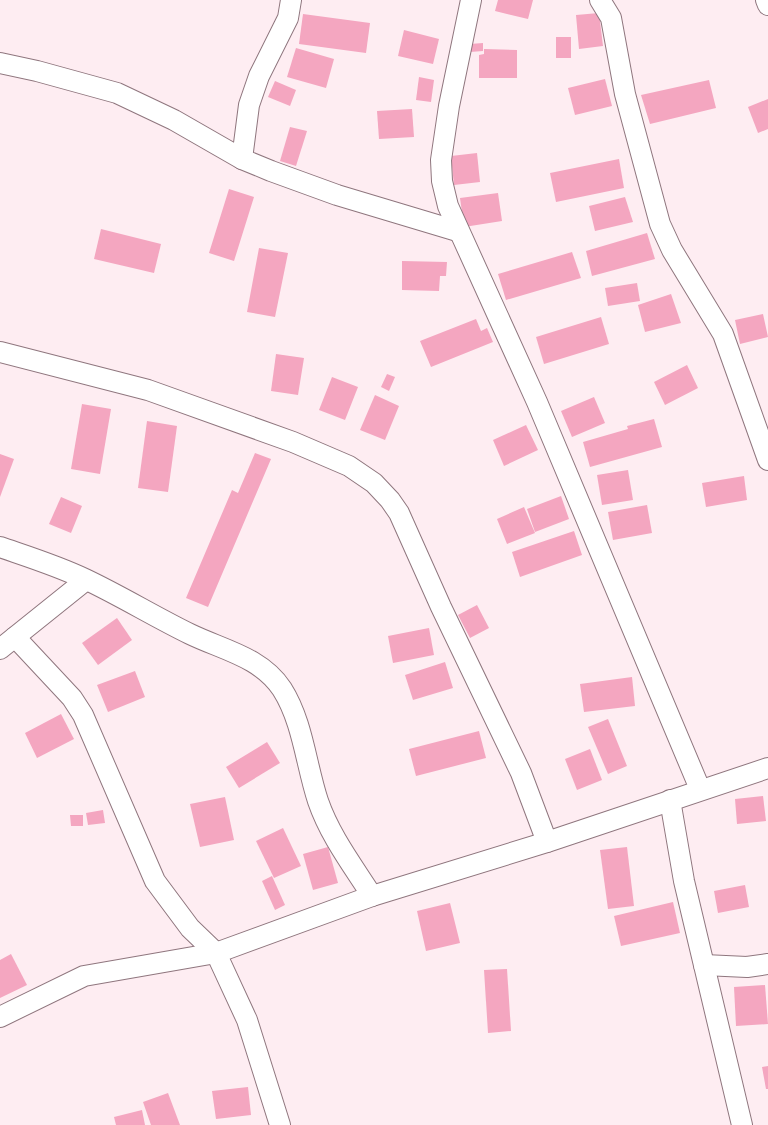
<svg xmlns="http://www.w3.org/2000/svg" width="768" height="1125" viewBox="0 0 768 1125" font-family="'Public Sans',sans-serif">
  <rect width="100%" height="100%" fill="#feedf2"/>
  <g fill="#f4a6c0">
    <path d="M498,0H533L528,19L495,11Z"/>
    <path d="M599,13L603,46L579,49L576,15Z"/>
    <path d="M303,14L370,23L366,53L299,44Z"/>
    <path d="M404,30L439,39L433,64L398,56Z"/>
    <rect x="556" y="37" width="15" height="21"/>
    <path d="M483,43V51L470,52V44Z"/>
    <path d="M296,48L334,59L326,88L287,77Z"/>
    <path d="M484,49L517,50V78H479V55L484,54Z"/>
    <path d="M419,77L434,80L431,102L416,100Z"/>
    <path d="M605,79L612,106L575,115L568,88Z"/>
    <path d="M709,80L716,108L650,124L641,95Z"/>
    <path d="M275,81L296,90L290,106L268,97Z"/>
    <path d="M768,99V129L758,133L748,107Z"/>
    <path d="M412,109L414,137L379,139L377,111Z"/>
    <path d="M290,127L307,131L296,166L280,161Z"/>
    <path d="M477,153L480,182L454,185L451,156Z"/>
    <path d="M619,159L624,188L556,202L550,173Z"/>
    <path d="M229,189L254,197L234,261L209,253Z"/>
    <path d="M498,193L502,221L464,227L460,198Z"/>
    <path d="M625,197L633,222L595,231L589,206Z"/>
    <path d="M101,229L161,244L154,273L94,259Z"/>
    <path d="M647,233L655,259L592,276L586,251Z"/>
    <path d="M259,248L288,253L275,317L247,312Z"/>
    <path d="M572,252L581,278L506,300L498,274Z"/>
    <path d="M402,261L447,262L446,276H440L439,291L402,290Z"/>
    <path d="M637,283L640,301L608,306L605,288Z"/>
    <path d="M671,294L681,323L645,332L638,305Z"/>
    <path d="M763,314L768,337L740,344L735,320Z"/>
    <path d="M601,317L609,344L544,364L536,337Z"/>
    <path d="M476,319L481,331L487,328L493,342L431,367L420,341Z"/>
    <path d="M276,354L304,358L298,395L271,391Z"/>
    <path d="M687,365L698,388L665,405L654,382Z"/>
    <path d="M387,374L395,377L389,391L381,387Z"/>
    <path d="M332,377L358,387L345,420L319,410Z"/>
    <path d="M375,395L399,406L385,440L360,430Z"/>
    <path d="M594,397L605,423L572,437L561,411Z"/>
    <path d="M82,404L111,409L100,474L71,469Z"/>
    <path d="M654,419L662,447L590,467L583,442L628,429L627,426Z"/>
    <path d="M147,421L177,426L168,492L138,488Z"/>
    <path d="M526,425L538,450L504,466L493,440Z"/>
    <path d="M255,453L271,459L208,607L186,598L232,490L238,493Z"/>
    <path d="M0,454L14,459L0,497Z"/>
    <path d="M628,470L633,500L602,505L597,475Z"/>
    <path d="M744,476L747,500L706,507L702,483Z"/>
    <path d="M561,496L569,519L535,532L527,509Z"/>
    <path d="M61,497L82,506L71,533L49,524Z"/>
    <path d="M647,505L652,533L613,540L608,512Z"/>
    <path d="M524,507L535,533L507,544L497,519Z"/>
    <path d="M574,531L582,555L520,577L512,552Z"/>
    <path d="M477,605L489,628L470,638L458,615Z"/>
    <path d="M117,618L132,640L98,665L82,643Z"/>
    <path d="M429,628L434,655L393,663L388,636Z"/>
    <path d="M445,662L453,688L413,700L405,675Z"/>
    <path d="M135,671L145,697L108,712L97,685Z"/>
    <path d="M632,677L635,706L584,712L580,684Z"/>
    <path d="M61,714L74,739L37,758L25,733Z"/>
    <path d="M608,719L627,766L608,774L588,727Z"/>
    <path d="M479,731L486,758L416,776L409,749Z"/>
    <path d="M267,742L280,763L239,788L226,767Z"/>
    <path d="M590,749L602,780L577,790L565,759Z"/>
    <path d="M763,796L766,821L737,824L735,799Z"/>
    <path d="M225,797L234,840L200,847L190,804Z"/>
    <path d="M103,810L105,823L88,825L86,813Z"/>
    <path d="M70,815H83V826H71Z"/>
    <path d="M283,828L301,866L274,878L256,841Z"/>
    <path d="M328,847L338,883L313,890L303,854Z"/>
    <path d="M627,847L634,906L608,909L600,850Z"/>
    <path d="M272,876L285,905L275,910L262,881Z"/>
    <path d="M745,885L749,907L718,913L714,891Z"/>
    <path d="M673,902L680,933L621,946L614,916Z"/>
    <path d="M450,903L460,943L426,951L417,911Z"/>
    <path d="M11,954L27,985L0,998V960Z"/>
    <path d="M507,969L511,1031L488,1033L484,970Z"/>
    <path d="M765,985L768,1024L736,1026L734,987Z"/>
    <path d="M768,1066V1089H766L762,1067Z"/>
    <path d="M248,1087L251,1115L216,1119L212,1091Z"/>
    <path d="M168,1093L180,1125H151L143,1102Z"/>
    <path d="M142,1110L145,1125H116L114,1117Z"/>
  </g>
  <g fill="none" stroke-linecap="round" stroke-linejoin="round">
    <g stroke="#8f767e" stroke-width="22">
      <g id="minor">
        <path d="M471,0L449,106L441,160L442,181L448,206L537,402L700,789"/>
        <path d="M600,0L611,18L625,94L660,224L672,250L723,334L768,460"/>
        <path d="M766,0L768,5"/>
        <path d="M0,63L37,71L117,93L174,120L242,159L271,171L337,195L457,231"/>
        <path d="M242,159L249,105L259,76L288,18L291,0"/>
        <path d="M0,352L148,390L293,442L349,466L374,483L390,500L399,513L441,607L521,773L547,842"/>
        <path d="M0,547C29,557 58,566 85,579C121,596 155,617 190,634C223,650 261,657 282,689C303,722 306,765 318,801C330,836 353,866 372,896"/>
        <path d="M15,637L72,698L83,715L155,881L190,928L216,953L247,1020L280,1125"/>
        <path d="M0,649L86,580"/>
        <path d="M670,800L684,881L742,1125"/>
        <path d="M704,965L747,967L768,964"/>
        <path d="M0,1017L84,976L216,953L372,896L547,842L768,768"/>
      </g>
    </g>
    <use href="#minor" stroke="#fff" stroke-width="20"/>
  </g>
</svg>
